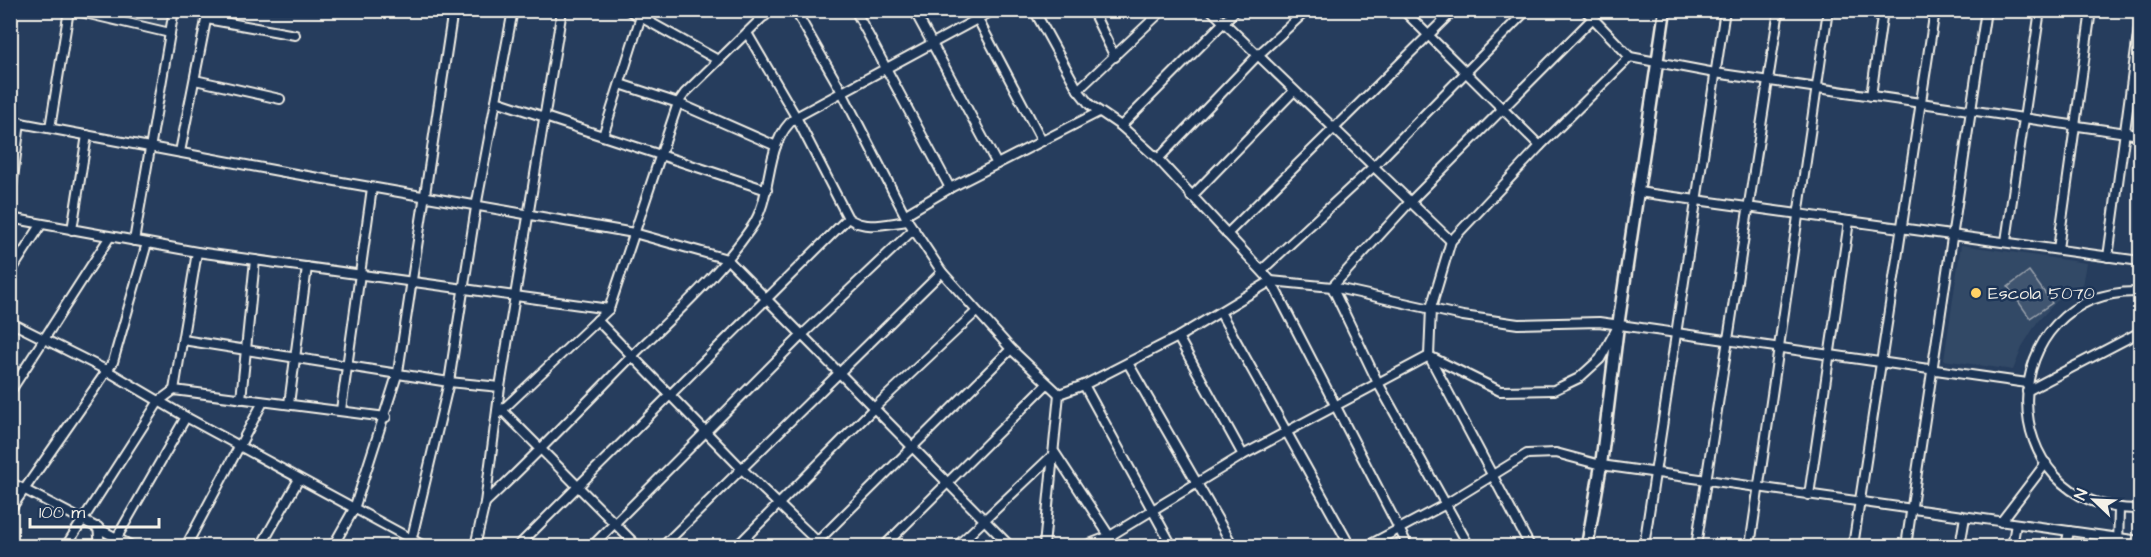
<svg xmlns="http://www.w3.org/2000/svg" width="2151" height="557" viewBox="0 0 2151 557" font-family="'Architects Daughter',sans-serif">
  <rect width="100%" height="100%" fill="#263d5d"/>
  <filter id="ink" filterUnits="userSpaceOnUse"><feTurbulence type="fractalNoise" baseFrequency=".0167" numOctaves="2"/><feDisplacementMap in="SourceGraphic" scale="12" xChannelSelector="R" yChannelSelector="G"/><feConvolveMatrix kernelMatrix="1 2 1 2 8 2 1 2 1" color-interpolation-filters="sRGB"/></filter>
  <g filter="url(#ink)">
    <g fill="#334966">
      <path d="M104,11H171L167,28Z"/>
      <path d="M1961,245L2086,263L2082,285L2057,301L2038,321L2023,345L2013,370L1944,360Z"/>
    </g>
    <path fill="#40546f" stroke="#9aa2ac" stroke-width="1.5" d="M2029,271L2052,303L2030,318L2008,287Z"/>
    <g fill="none" stroke-linecap="round" stroke-linejoin="round">
      <g stroke="#f4f1e8" stroke-width="12">
        <g id="street">
          <path d="M72,10L170,33"/>
          <path d="M628,10L718,60"/>
          <path d="M750,10L765,16"/>
          <path d="M795,10L842,92L908,221L942,272L1011,349L1059,394"/>
          <path d="M855,10L950,188"/>
          <path d="M914,10L997,164"/>
          <path d="M973,10L1042,141"/>
          <path d="M1034,10L1078,90L1090,105L1121,126L1158,159L1271,281L1408,546"/>
          <path d="M1092,10L1115,57"/>
          <path d="M1211,10L1451,241"/>
          <path d="M1403,10L1540,146"/>
          <path d="M1585,10L1630,57"/>
          <path d="M207,19L295,35"/>
          <path d="M747,33L796,117L848,218C866,231 888,223 908,221"/>
          <path d="M195,80L280,99"/>
          <path d="M620,84L678,103L776,146"/>
          <path d="M1078,90L1163,10"/>
          <path d="M1871,96L1883,10"/>
          <path d="M496,101L767,190"/>
          <path d="M10,121L284,172L634,233L727,259L1010,546"/>
          <path d="M1121,126L1236,10"/>
          <path d="M50,128L69,10"/>
          <path d="M603,136L643,10"/>
          <path d="M180,152L208,10"/>
          <path d="M1158,159L1257,56L1307,10"/>
          <path d="M1638,192L2140,261"/>
          <path d="M1191,197L1294,91"/>
          <path d="M10,203L20,122"/>
          <path d="M906,214L950,188L1099,112"/>
          <path d="M10,218L197,252L609,309"/>
          <path d="M72,230L87,135"/>
          <path d="M1227,234L1454,10"/>
          <path d="M134,241L174,10"/>
          <path d="M2006,241L2040,10"/>
          <path d="M2058,249L2091,10"/>
          <path d="M2108,257L2140,20L2139,10"/>
          <path d="M1262,270L1372,168L1527,10"/>
          <path d="M10,273L41,225"/>
          <path d="M2140,292C1992,288 1987,511 2140,509"/>
          <path d="M1220,312L1350,546"/>
          <path d="M597,320L742,469L822,546"/>
          <path d="M10,322L106,370L186,417L424,546"/>
          <path d="M1178,337L1243,455"/>
          <path d="M183,340L449,382L500,387"/>
          <path d="M1128,363L1233,546"/>
          <path d="M1084,385L1172,546"/>
          <path d="M174,390L197,252"/>
          <path d="M2027,391L2140,332"/>
          <path d="M10,392L109,238"/>
          <path d="M1059,394L1084,385L1178,337L1271,281L1332,287L1463,316L1518,324L1599,322L2027,383"/>
          <path d="M241,399L255,260"/>
          <path d="M289,404L307,267"/>
          <path d="M341,410L372,188"/>
          <path d="M502,410L637,546"/>
          <path d="M497,415L609,309L678,103L685,93L770,10"/>
          <path d="M10,482L132,546"/>
          <path d="M1809,495L1849,221"/>
          <path d="M485,503C535,456 582,407 630,358C672,317 717,277 751,228C775,195 762,144 796,117L994,10"/>
          <path d="M10,510L113,362L147,243"/>
          <path d="M2001,522L2046,463"/>
          <path d="M98,527L100,546"/>
          <path d="M66,546L159,401L174,390L386,417"/>
          <path d="M112,546L186,417"/>
          <path d="M186,546L263,402"/>
          <path d="M261,546L299,479"/>
          <path d="M333,546L354,509L398,372L453,10"/>
          <path d="M410,546L449,382L476,207L513,10"/>
          <path d="M475,546L485,503L500,387L562,10"/>
          <path d="M518,546L848,218"/>
          <path d="M592,546L802,335L914,229"/>
          <path d="M663,546L942,272"/>
          <path d="M737,546L873,409L976,312"/>
          <path d="M813,546L1011,349"/>
          <path d="M884,546L1047,384"/>
          <path d="M957,546L1055,453L1116,546"/>
          <path d="M1044,546L1059,394"/>
          <path d="M1084,546L1110,536L1243,455L1429,356L1500,391L1554,390L1579,378L1600,359L1616,330"/>
          <path d="M1367,546L1446,504L1527,454L1556,453L1601,465L2140,541"/>
          <path d="M1469,546L1378,383L1332,287L1409,203L1601,10"/>
          <path d="M1530,546L1429,356L1431,308L1451,241L1540,146L1630,57L1715,73L2140,135"/>
          <path d="M1644,546L1725,10"/>
          <path d="M1696,546L1779,10"/>
          <path d="M1750,546L1828,10"/>
          <path d="M1853,546L1935,10"/>
          <path d="M1906,546L1986,10"/>
          <path d="M1960,546L1965,517"/>
          <path d="M2012,546L2016,524"/>
          <path d="M2066,546L2069,531"/>
          <path d="M2118,546L2119,509"/>
        </g>
      </g>
      <g stroke="#f4f1e8" stroke-width="15">
        <path id="secondary" d="M1587,546L1601,465L1618,326L1665,10"/>
      </g>
      <use href="#street" stroke="#1d3557" stroke-width="8"/>
      <use href="#secondary" stroke="#1d3557" stroke-width="10"/>
    </g>
  </g>
  <circle fill="#ffd166" stroke="#1d3557" stroke-width="2" cx="1976" cy="293" r="6"/>
  <g text-anchor="middle" dominant-baseline="central" stroke-width="5" stroke-linejoin="round" paint-order="stroke">
    <g font-size="18" fill="#f4f1e8" stroke="#1d3557" text-anchor="start">
      <text x="1988" y="293">Escola 5070</text>
    </g>
  </g>
  <rect width="2151" height="557" fill="none" stroke="#1d3557" stroke-width="36"/>
  <rect x="18" y="18" width="2115" height="521" fill="none" stroke="#f4f1e8" stroke-width="2" filter="url(#ink)"/>
  <g transform="translate(2094 500) rotate(293)" stroke="#1d3557" stroke-width="4.5" paint-order="stroke">
  <path d="M0-4.5L10 22L0 15L-10 22Z" fill="#f4f1e8"/>
  <text y="-9" font-size="16" font-weight="bold" text-anchor="middle" fill="#f4f1e8">N</text>
  </g>
  <path d="M30 518v9h129v-9" fill="none" stroke="#f4f1e8" stroke-width="3"/>
  <text x="39" y="518" font-size="18" fill="#f4f1e8" stroke="#1d3557" stroke-width="4.5" paint-order="stroke">100 m</text>
</svg>
